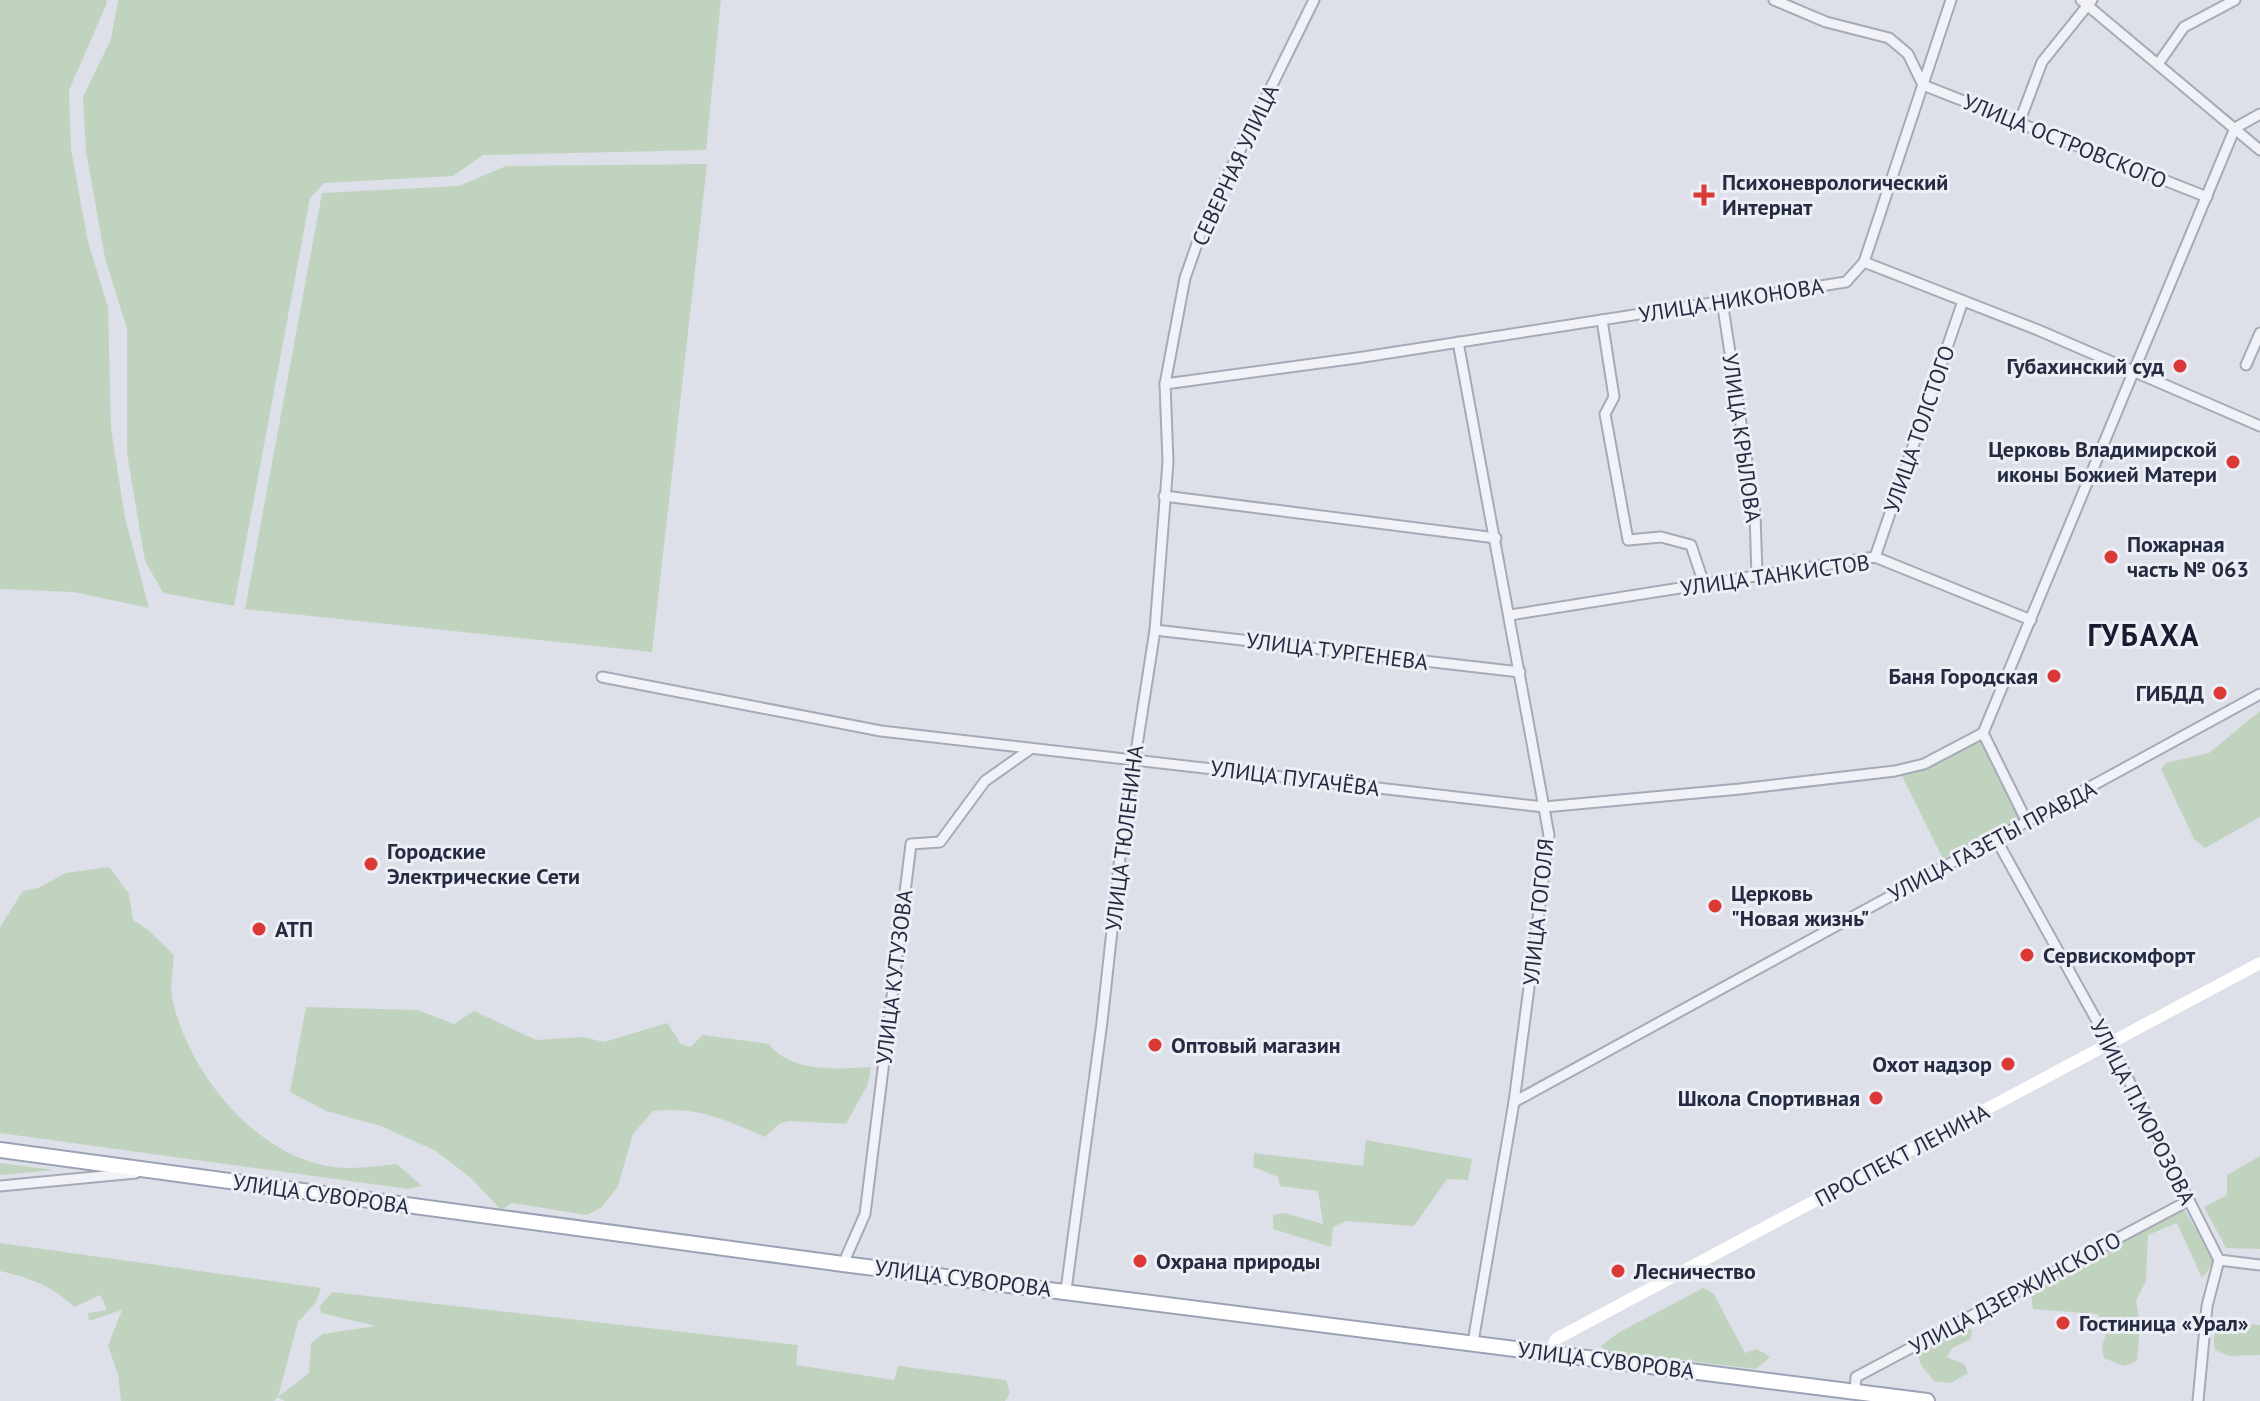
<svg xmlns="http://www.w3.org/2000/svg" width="2260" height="1401" viewBox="0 0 2260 1401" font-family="'PT Sans',sans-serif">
  <rect width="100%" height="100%" fill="#dee0e9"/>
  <g fill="#c0d3be">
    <path d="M0,0H106L107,3L69,90L71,149L88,242L108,307L111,428L125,518L149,608L73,592L0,589Z"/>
    <path d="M118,0H721L706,150L483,155L453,176L324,183L310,198L234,606L163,593L145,561L127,453V329L105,258L86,151L83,97L111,39Z"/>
    <path d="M707,164L652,652L245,609L322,193L459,186L506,166Z"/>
    <path d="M2260,711V817L2205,848L2194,839L2161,769L2166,763L2209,753Z"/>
    <path d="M1981,741L2021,821L1943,859L1901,774L1922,769Z"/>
    <path d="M109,867L129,894L133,920L147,929L174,955C173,968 170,985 172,998C187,1067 247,1146 318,1164C344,1171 371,1167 397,1164L422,1186L408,1189L0,1133V927L23,891L38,888L66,873Z"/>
    <path d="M306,1007L417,1010L454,1024L474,1011L536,1040L583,1037L604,1042L667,1023L681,1044L690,1047L703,1035L769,1044C790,1073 838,1069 871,1067L868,1084L846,1124L788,1121L779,1124L765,1137C726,1120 697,1106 653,1111L633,1134L618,1186L602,1207L587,1215L512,1203L501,1210L471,1178L436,1151L381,1126L326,1111L290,1092Z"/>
    <path d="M1366,1140L1472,1159L1468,1180L1447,1179L1414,1226L1346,1221L1333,1227L1331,1247L1273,1229V1215L1285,1213L1323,1224L1318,1191L1280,1186L1278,1177L1253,1167L1254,1153L1363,1166Z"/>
    <path d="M2260,1156V1249L2226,1248L2204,1207L2227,1195V1175Z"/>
    <path d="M0,1163L54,1170L0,1175Z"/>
    <path d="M2183,1208L2215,1261L2202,1278L2177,1223L2148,1235L2146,1281L2136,1301L2140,1325L2137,1361L2124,1366L2104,1358L2102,1346L2108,1327L2097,1314L2033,1309L2030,1288Z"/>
    <path d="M0,1243L321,1288L316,1302L298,1322L278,1397L309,1373L311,1343L323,1334L376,1326L321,1313L320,1306L332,1292L798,1345L796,1365L894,1380L898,1366L1006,1380L1010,1393L1005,1401H285L277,1397L274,1401H121L118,1374L108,1346L122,1310L89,1321L88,1313L107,1310L100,1295L74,1307C51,1285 30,1278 0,1271Z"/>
    <path d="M1703,1288L1713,1293L1745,1353L1757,1349L1770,1357L1756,1369L1606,1351L1601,1346L1618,1333Z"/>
    <path d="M2227,1322L2260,1325V1355L2229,1356L2215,1350C2212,1335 2214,1330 2227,1322Z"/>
    <path d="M1964,1325L1972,1331L1971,1339L1952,1348L1947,1357L1964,1364L1968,1373L1951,1383L1934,1381L1921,1365L1916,1349Z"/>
  </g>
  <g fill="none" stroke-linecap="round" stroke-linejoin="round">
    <g stroke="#a6aab7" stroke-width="13">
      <g id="street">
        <path d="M1774,0L1826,22L1889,38L1908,54L1923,85L2207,197"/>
        <path d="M2081,0L2260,150"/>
        <path d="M2158,64L2184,27L2235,0"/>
        <path d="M2019,123L2042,62L2092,0"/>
        <path d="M1864,262L1951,0"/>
        <path d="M1722,301L1755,514L1757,576"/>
        <path d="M1602,320L1614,397L1605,414L1628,540L1661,537L1691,545L1704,584"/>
        <path d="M1458,342L1549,835L1514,1102L1473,1342"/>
        <path d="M2246,365L2260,333"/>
        <path d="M1165,384L1357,358L1846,282L1864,262L2038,330L2260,426"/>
        <path d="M1164,496L1496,538"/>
        <path d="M1875,557L1963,301"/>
        <path d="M1510,615L1875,557L2031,620"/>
        <path d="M1155,630L1520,672"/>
        <path d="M602,677L881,731L1544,807L1740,789L1895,771L1924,764L1983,733"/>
        <path d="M2027,822L1983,733L2235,128L2260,114"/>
        <path d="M1996,839L2117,1057L2219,1260L2207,1306L2198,1401"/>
        <path d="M1514,1102L2260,694"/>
        <path d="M0,1186L136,1173"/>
        <path d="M2219,1260L2260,1265"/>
        <path d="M843,1264L865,1214L911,844L940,842L985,781L1029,750"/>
        <path d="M1066,1290L1102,1022L1121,848L1155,630L1168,462L1165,384L1185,278L1205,221L1314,0"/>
        <path d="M1855,1392L1856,1377L2188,1201"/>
      </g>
    </g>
    <g stroke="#9ca2b6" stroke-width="18">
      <path id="primary" d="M0,1150L843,1264L1927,1401"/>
    </g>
    <use href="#street" stroke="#f1f2f7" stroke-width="9"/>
    <path stroke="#fff" stroke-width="12" d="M1550,1353L1556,1339L2260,963"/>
    <use href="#primary" stroke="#fff" stroke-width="14"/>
  </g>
  <g fill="#da3936" stroke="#edeff6" stroke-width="3">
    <path d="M1700 183h8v8h8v8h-8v8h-8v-8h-8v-8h8z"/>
    <circle cx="2180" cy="366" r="8"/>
    <circle cx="2233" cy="462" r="8"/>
    <circle cx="2111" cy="557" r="8"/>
    <circle cx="2054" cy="676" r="8"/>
    <circle cx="2220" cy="693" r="8"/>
    <circle cx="371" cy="864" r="8"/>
    <circle cx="1715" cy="906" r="8"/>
    <circle cx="259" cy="929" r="8"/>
    <circle cx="2027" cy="955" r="8"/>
    <circle cx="1155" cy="1045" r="8"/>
    <circle cx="2008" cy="1064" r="8"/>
    <circle cx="1876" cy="1098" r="8"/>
    <circle cx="1140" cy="1261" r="8"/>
    <circle cx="1618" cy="1271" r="8"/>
    <circle cx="2063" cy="1323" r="8"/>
  </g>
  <g text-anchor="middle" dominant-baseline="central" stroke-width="6" stroke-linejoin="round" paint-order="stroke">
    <g font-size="22" fill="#252b41" stroke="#edeff6">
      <text transform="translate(2065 141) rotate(22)">УЛИЦА ОСТРОВСКОГО</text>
      <text transform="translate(1235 165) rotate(-65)">СЕВЕРНАЯ УЛИЦА</text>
      <text transform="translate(1731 300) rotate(-9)">УЛИЦА НИКОНОВА</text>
      <text transform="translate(1919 429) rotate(-71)">УЛИЦА ТОЛСТОГО</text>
      <text transform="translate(1742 438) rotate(82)">УЛИЦА КРЫЛОВА</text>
      <text transform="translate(1775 575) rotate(-8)">УЛИЦА ТАНКИСТОВ</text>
      <text transform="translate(1337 651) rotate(7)">УЛИЦА ТУРГЕНЕВА</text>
      <text transform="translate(1295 778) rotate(7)">УЛИЦА ПУГАЧЁВА</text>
      <text transform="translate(1124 838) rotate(-83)">УЛИЦА ТЮЛЕНИНА</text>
      <text transform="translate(1992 841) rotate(-28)">УЛИЦА ГАЗЕТЫ ПРАВДА</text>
      <text transform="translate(1538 912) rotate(-84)">УЛИЦА ГОГОЛЯ</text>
      <text transform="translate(894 977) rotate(-83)">УЛИЦА КУТУЗОВА</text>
      <text transform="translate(2143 1112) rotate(63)">УЛИЦА П.МОРОЗОВА</text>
      <text transform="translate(1902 1155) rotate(-28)">ПРОСПЕКТ ЛЕНИНА</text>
      <text transform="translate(321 1194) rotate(8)">УЛИЦА СУВОРОВА</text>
      <text transform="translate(963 1278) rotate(7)">УЛИЦА СУВОРОВА</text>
      <text transform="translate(2015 1293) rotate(-28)">УЛИЦА ДЗЕРЖИНСКОГО</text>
      <text transform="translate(1606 1360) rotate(7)">УЛИЦА СУВОРОВА</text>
    </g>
    <g font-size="22" font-weight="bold" fill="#252b41" stroke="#edeff6" text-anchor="start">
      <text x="1722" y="182">Психоневрологический<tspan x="1722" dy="25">Интернат</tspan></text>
      <text x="2164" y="366" text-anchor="end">Губахинский суд</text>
      <text x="2217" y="449" text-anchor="end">Церковь Владимирской<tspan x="2217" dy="25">иконы Божией Матери</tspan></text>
      <text x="2127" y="544">Пожарная<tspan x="2127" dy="25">часть № 063</tspan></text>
      <text x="2038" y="676" text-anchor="end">Баня Городская</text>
      <text x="2204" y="693" text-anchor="end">ГИБДД</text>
      <text x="387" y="851">Городские<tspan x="387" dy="25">Электрические Сети</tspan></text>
      <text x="1731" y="893">Церковь<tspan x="1731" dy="25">"Новая жизнь"</tspan></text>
      <text x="275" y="929">АТП</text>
      <text x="2043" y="955">Сервискомфорт</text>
      <text x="1171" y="1045">Оптовый магазин</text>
      <text x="1992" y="1064" text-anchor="end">Охот надзор</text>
      <text x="1860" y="1098" text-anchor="end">Школа Спортивная</text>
      <text x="1156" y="1261">Охрана природы</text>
      <text x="1634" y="1271">Лесничество</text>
      <text x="2079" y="1323">Гостиница «Урал»</text>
    </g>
    <g font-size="30" font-weight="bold" letter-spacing="2" fill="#181c31" stroke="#edeff6">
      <text x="2144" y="634">ГУБАХА</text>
    </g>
  </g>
</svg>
